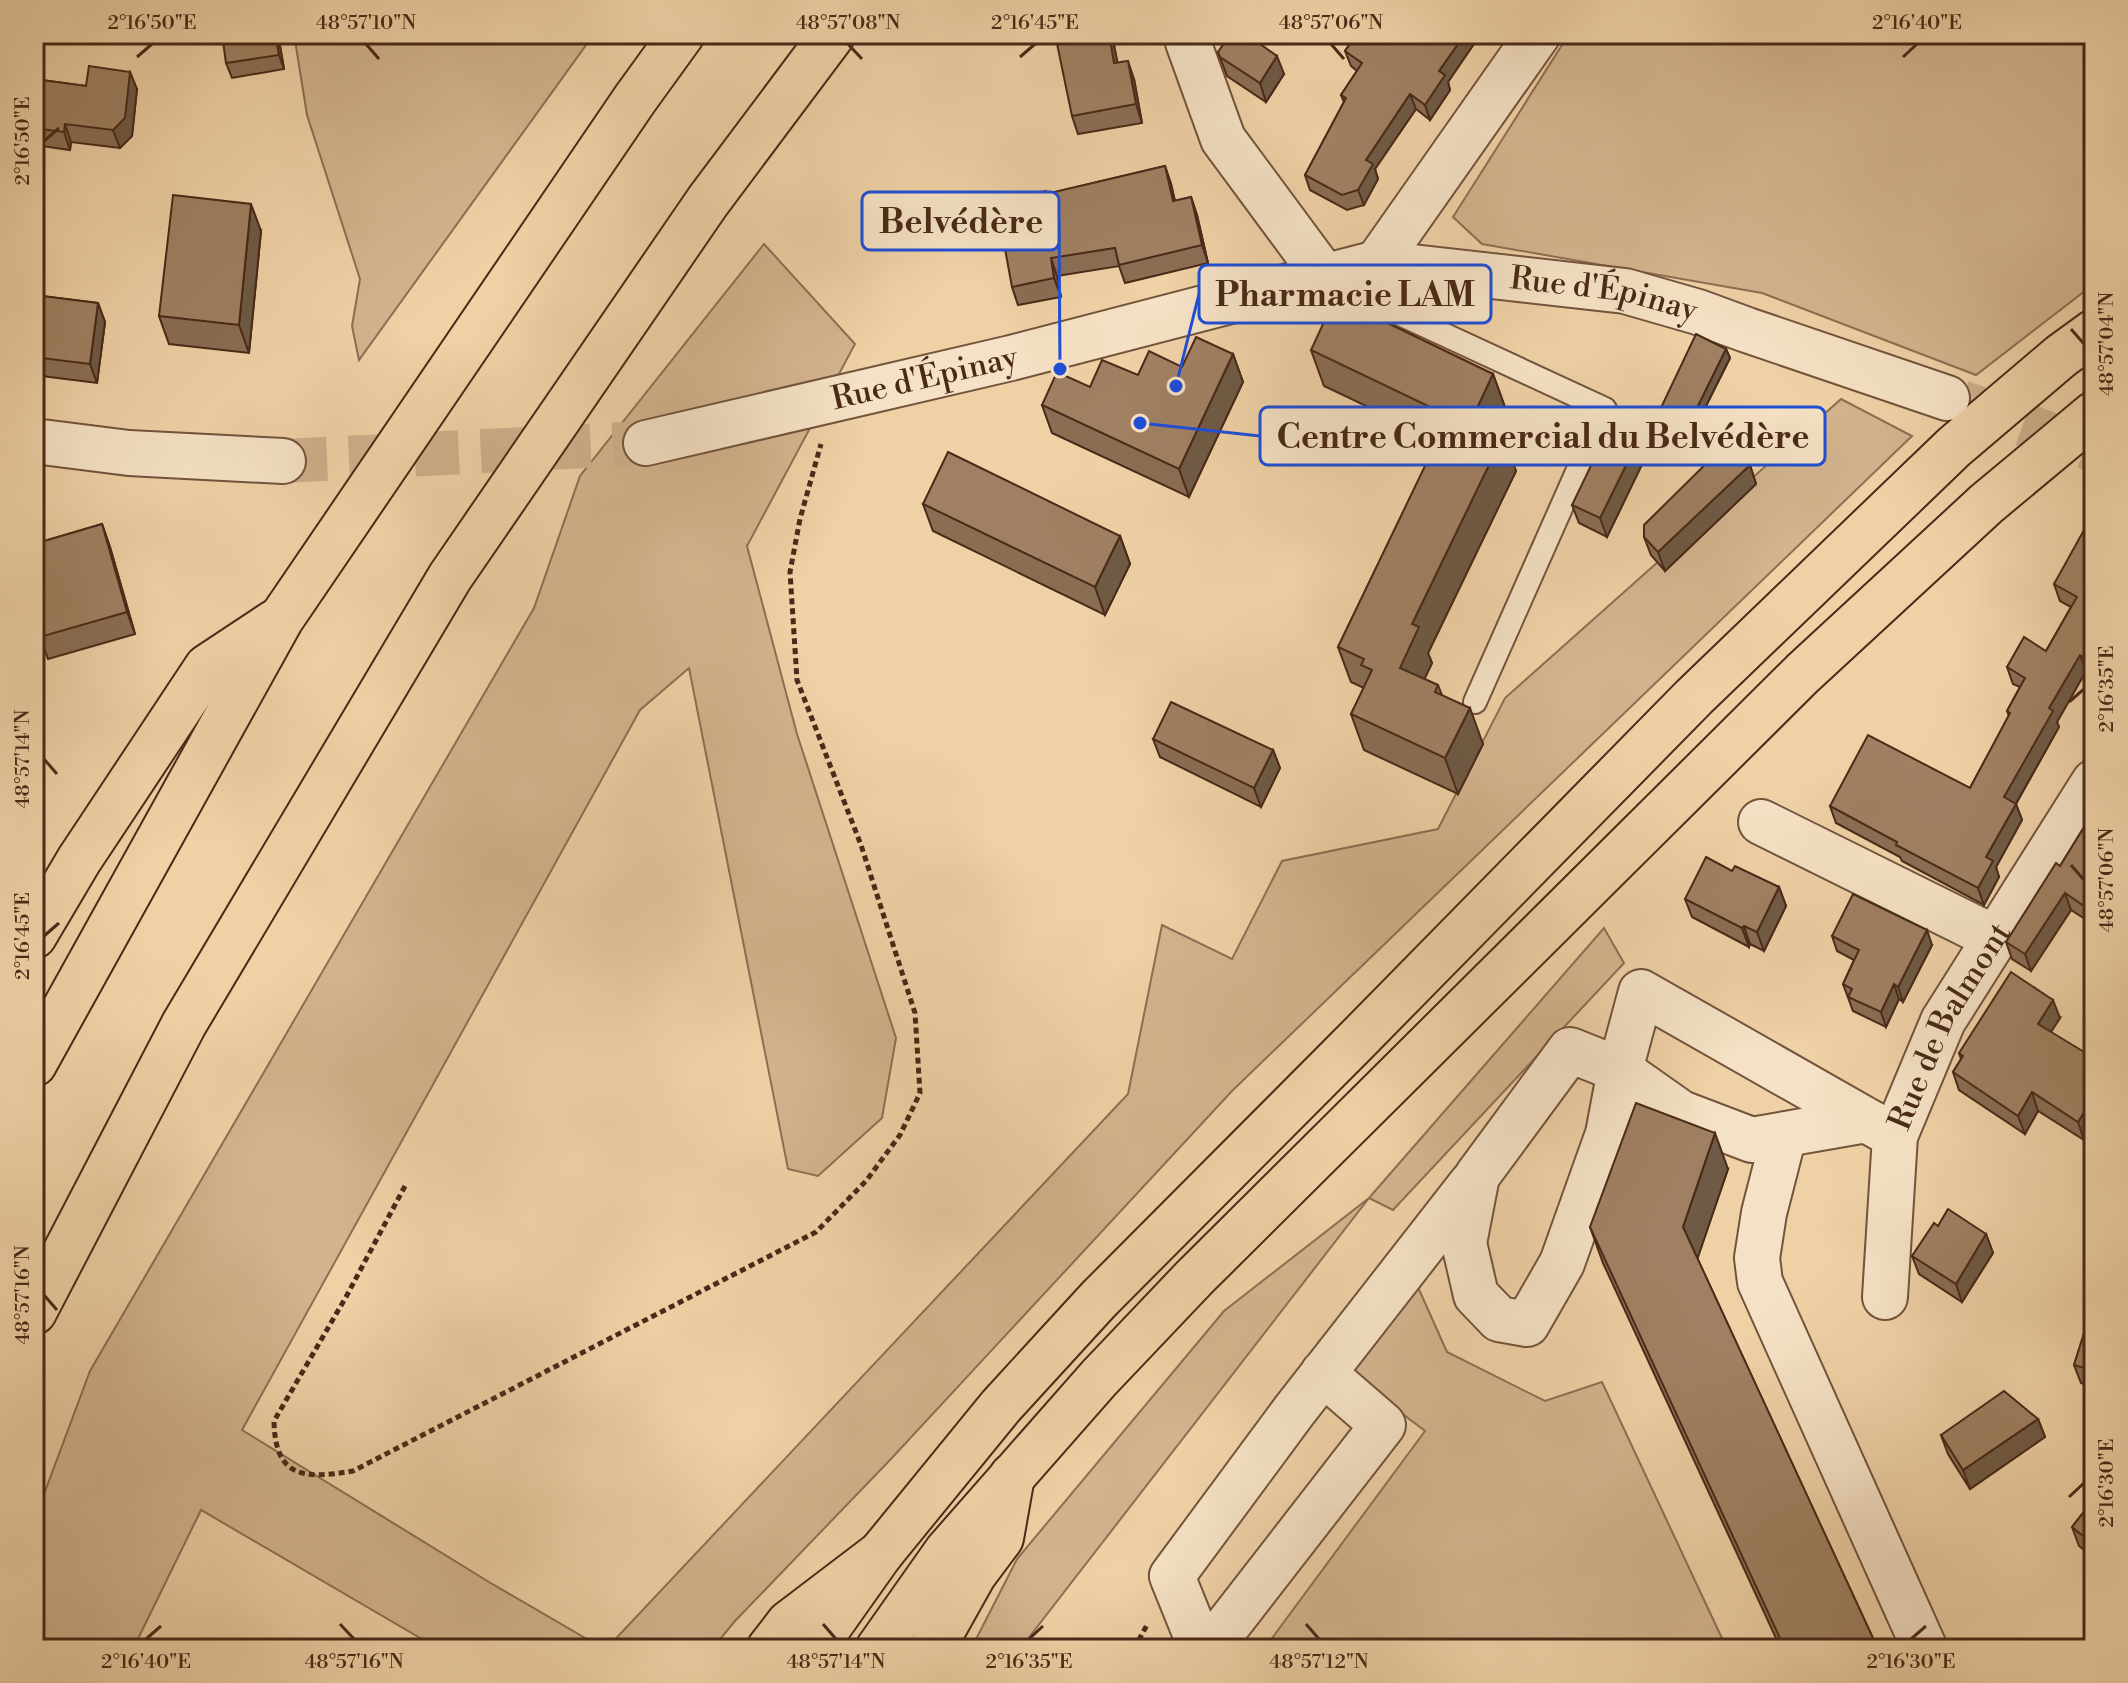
<svg xmlns="http://www.w3.org/2000/svg" width="2128" height="1683" viewBox="0 0 2128 1683" font-family="'Libre Bodoni',serif">
  <rect width="100%" height="100%" fill="#efd1a6"/>
  <filter id="stains"><feTurbulence type="fractalNoise" baseFrequency=".0025" numOctaves="4"/><feColorMatrix values="0 0 0 0 .2 0 0 0 0 .09 0 0 0 0 .02 0 0 0 .5 -.17"/></filter>
  <radialGradient id="worn" r=".72"><stop offset=".6" stop-color="#630" stop-opacity="0"/><stop offset="1" stop-color="#630" stop-opacity=".3"/></radialGradient>
  <g fill="#d3b48e" stroke="#8e6e53" stroke-width="2">
    <path d="M294,34H594L359,360L352,326L360,279L307,115Z"/>
    <path d="M1569,34H2076L2094,43V284L1976,375L1762,293L1482,244L1453,217Z"/>
    <path d="M764,244L855,344L747,546L797,734L896,1038L882,1118L818,1176L788,1169L689,668L640,710L242,1430L489,1582L604,1649H439L201,1510L133,1649H34V1521L90,1371L534,608L580,476Z"/>
    <path d="M1841,399L1912,436L1232,1091L890,1460L735,1621L712,1649H606L1128,1094L1162,925L1232,959L1282,861L1438,829L1505,698Z"/>
    <path d="M1604,928L1624,963L1393,1210L1369,1198L1020,1649H971L1017,1559L1224,1311L1369,1198Z"/>
    <path d="M1417,1285L1447,1352L1545,1401L1602,1382L1727,1649H1264L1425,1431L1346,1371Z"/>
  </g>
  <g fill="none" stroke-linecap="round" stroke-linejoin="round">
    <g stroke="#ceaf8a" stroke-width="44" stroke-dasharray="44 22" stroke-linecap="butt">
      <path d="M1961,402L2094,450"/>
      <path d="M283,461L646,443"/>
    </g>
    <g stroke="#72533c" stroke-width="26">
      <path id="lane" d="M1377,263L1389,309L1605,409L1475,702"/>
    </g>
    <g stroke="#72533c" stroke-width="48">
      <g id="street">
        <path d="M1187,34L1188,42L1223,139L1325,277"/>
        <path d="M1377,263L1538,34"/>
        <path d="M34,441L129,453L283,461"/>
        <path id="s1" d="M646,443L1011,358L1377,263L1625,291L1698,312L1747,330L1947,398"/>
        <path d="M1761,822L1995,938"/>
        <path d="M1866,1120L1752,1140L1681,1113L1620,1070L1608,1134L1562,1263L1527,1324L1499,1319L1476,1295L1464,1243L1477,1176L1570,1050L1620,1070L1641,992L1866,1120L1895,1136"/>
        <path d="M1784,1135L1764,1213L1757,1258L1760,1282L1925,1649"/>
        <path id="s2" d="M1885,1297L1895,1136L1943,1021L2094,782"/>
        <path d="M1323,1373L1383,1425L1210,1648L1193,1628L1172,1576L1294,1411L1471,1184"/>
      </g>
    </g>
    <g stroke="#492918" stroke-width="48">
      <g id="primary">
        <path d="M769,1649L789,1623L881,1553L1001,1406L1099,1299L1358,1039L1694,697L1954,447L2061,356L2094,332"/>
        <path d="M878,1649L947,1551L1099,1378L1194,1278L1803,673L1986,504L2094,414"/>
        <path d="M932,1649L974,1574L1001,1538L1012,1476"/>
      </g>
    </g>
    <g stroke="#492918" stroke-width="48">
      <g id="highway">
        <path d="M34,936L79,860L207,667L275,622"/>
        <path d="M34,1064L281,619L635,99L682,34"/>
        <path d="M34,1312L184,1024L450,577L708,201L833,34"/>
        <path d="M813,1649L881,1553"/>
      </g>
    </g>
    <g stroke="#492918" stroke-width="5" stroke-dasharray="6 4" stroke-linecap="butt">
      <path d="M405,1186L346,1297L274,1421C275,1479 305,1479 353,1471L816,1232L866,1181L900,1135L920,1093L915,1013L861,845L797,680L790,572L800,519L821,444"/>
      <path d="M1134,1649L1148,1623"/>
    </g>
    <use href="#lane" stroke="#f5e1c5" stroke-width="22"/>
    <use href="#street" stroke="#f5e1c5" stroke-width="44"/>
    <use href="#primary" stroke="#efd1a6" stroke-width="44"/>
    <use href="#highway" stroke="#efd1a6" stroke-width="44"/>
  </g>
  <g fill="#896e54" stroke="#492918" stroke-width="2">
    <path d="M278,34L284,69L232,78L226,63Z"/>
    <path d="M1112,34L1117,62L1134,79L1142,123L1078,134L1072,116Z"/>
    <path d="M1357,34H1476L1474,37L1476,41L1448,82L1450,90L1430,120L1416,109L1375,169L1378,179L1364,205L1347,210L1310,190L1305,175L1344,102L1341,95L1357,71L1351,66L1345,51Z"/>
    <path d="M1218,52L1284,74L1266,102L1227,76Z"/>
    <path d="M34,79L86,86L137,89L132,136L120,148L71,142L70,150L34,145Z"/>
    <path d="M1165,166L1171,184L1175,201L1191,197L1197,215L1208,263L1125,283L1119,266L1057,276L1061,297L1018,305L1012,287L1047,194Z"/>
    <path d="M261,231L249,353L169,344L159,316Z"/>
    <path d="M34,295L98,303L105,322L97,383L34,375Z"/>
    <path d="M1385,322L1493,374L1506,410L1495,432L1516,471L1428,653L1432,663L1424,679L1438,685L1442,695L1483,744L1458,794L1364,750L1351,714L1364,688L1351,682L1338,647L1438,440L1324,386L1311,350Z"/>
    <path d="M1726,349L1730,358L1690,438L1661,424L1658,414Z"/>
    <path d="M1233,354L1243,382L1189,497L1052,433L1042,405L1090,387Z"/>
    <path d="M1647,454L1607,537L1579,523L1572,505Z"/>
    <path d="M1750,465L1756,484L1665,571L1651,555L1644,537Z"/>
    <path d="M923,504L1120,536L1130,564L1105,615L933,531Z"/>
    <path d="M2094,523V676L2086,671L2057,722L2059,727L2016,804L2022,820L1996,867L1999,877L1984,905L1902,861L1900,857L1836,823L1830,806L1970,788L2009,716L2007,711L2020,687L2013,684L2007,667L2046,651L2071,607L2060,601L2054,584Z"/>
    <path d="M102,524L110,547L135,634L48,659L42,642L34,645V544Z"/>
    <path d="M1153,739L1273,750L1280,768L1261,807L1160,757Z"/>
    <path d="M2094,811V925L2071,910L2031,971L2012,959L2006,942L2060,866Z"/>
    <path d="M1732,871L1779,887L1786,906L1764,951L1750,944L1749,947L1692,917L1685,899Z"/>
    <path d="M1832,936L1932,945L1903,1002L1899,999L1886,1027L1853,1011L1843,984L1854,960L1837,951Z"/>
    <path d="M2060,1018L2051,1032L2084,1140L2038,1111L2025,1134L1959,1090L1953,1072L1961,1059L1959,1053Z"/>
    <path d="M1728,1169L1697,1258L1878,1649H1781L1603,1263L1590,1227Z"/>
    <path d="M1986,1234L1993,1253L1962,1302L1919,1274L1912,1256Z"/>
    <path d="M2094,1304V1388L2081,1383L2074,1365Z"/>
    <path d="M2038,1419L2045,1437L1970,1489L1948,1454L1941,1435Z"/>
    <path d="M2094,1499V1558L2079,1546L2072,1527Z"/>
  </g>
  <g fill="#6f5a45" stroke="#492918" stroke-width="2">
    <path d="M275,34H278L284,69L279,55Z"/>
    <path d="M1109,34H1112L1121,81L1114,63Z"/>
    <path d="M1465,34H1476L1474,37L1476,41L1448,82L1450,90L1430,120L1425,105L1439,71Z"/>
    <path d="M1277,56L1284,74L1266,102L1260,83Z"/>
    <path d="M1128,61L1134,79L1142,123L1136,104Z"/>
    <path d="M130,72L137,89L132,136L120,148L113,130Z"/>
    <path d="M1410,94L1416,109L1375,169L1378,179L1364,205L1358,190L1366,160Z"/>
    <path d="M65,124L71,142L70,150L64,132Z"/>
    <path d="M1165,166L1171,184L1179,219L1173,201Z"/>
    <path d="M1191,197L1197,215L1208,263L1202,245Z"/>
    <path d="M251,204L261,231L249,353L239,325Z"/>
    <path d="M1051,258L1057,276L1061,297L1054,278Z"/>
    <path d="M98,303L105,322L97,383L90,364Z"/>
    <path d="M1726,349L1730,358L1690,438L1687,428Z"/>
    <path d="M1233,354L1243,382L1189,497L1179,469Z"/>
    <path d="M1493,374L1506,410L1484,457L1471,421Z"/>
    <path d="M1641,435L1647,454L1607,537L1600,518Z"/>
    <path d="M1503,436L1516,471L1428,653L1432,663L1413,704L1400,668L1412,624Z"/>
    <path d="M1750,465L1756,484L1665,571L1658,552Z"/>
    <path d="M102,524L110,547L135,634L127,612Z"/>
    <path d="M1120,536L1130,564L1105,615L1095,587Z"/>
    <path d="M2080,655L2086,671L2057,722L2059,727L2010,814L2004,797L2049,708Z"/>
    <path d="M1470,708L1483,744L1458,794L1445,758Z"/>
    <path d="M1273,750L1280,768L1261,807L1254,788Z"/>
    <path d="M2016,804L2022,820L1996,867L1999,877L1984,905L1978,888L1986,857Z"/>
    <path d="M1779,887L1786,906L1764,951L1757,932Z"/>
    <path d="M2065,893L2071,910L2031,971L2025,954Z"/>
    <path d="M1744,926L1750,944L1749,947L1742,928Z"/>
    <path d="M1927,930L1932,945L1903,1002L1898,987Z"/>
    <path d="M1894,984L1899,999L1886,1027L1881,1012Z"/>
    <path d="M2053,1000L2060,1018L2044,1042L2038,1024Z"/>
    <path d="M2032,1092L2038,1111L2025,1134L2018,1116Z"/>
    <path d="M2094,1096V1125L2084,1140L2078,1122Z"/>
    <path d="M1715,1133L1728,1169L1696,1263L1683,1227Z"/>
    <path d="M1986,1234L1993,1253L1962,1302L1956,1284Z"/>
    <path d="M2038,1419L2045,1437L1970,1489L1963,1470Z"/>
  </g>
  <g fill="#9f8062" stroke="#492918" stroke-width="2">
    <path d="M222,34H275L279,55L226,63Z"/>
    <path d="M1055,34H1109L1114,63L1128,61L1136,104L1072,116Z"/>
    <path d="M1230,34H1246L1277,56L1260,83L1220,57L1218,52Z"/>
    <path d="M1357,34H1465L1439,71L1445,75L1425,105L1410,94L1366,160L1373,164L1358,190L1342,195L1305,175L1346,98L1341,95L1362,63L1345,51Z"/>
    <path d="M89,66L130,72L125,118L113,130L65,124L64,132L34,128V79L86,86Z"/>
    <path d="M1165,166L1173,201L1191,197L1202,245L1119,265L1115,248L1051,258L1054,278L1012,287L996,200L1046,191V194Z"/>
    <path d="M173,195L251,204L239,325L159,316Z"/>
    <path d="M34,295L98,303L90,364L34,357Z"/>
    <path d="M1335,298L1384,320L1383,321L1493,374L1471,421L1503,436L1412,624L1419,627L1400,668L1438,685L1435,692L1470,708L1445,758L1351,714L1372,670L1361,665L1364,659L1338,647L1449,416L1311,350Z"/>
    <path d="M1696,334L1726,349L1687,428L1658,414Z"/>
    <path d="M1196,337L1233,354L1179,469L1042,405L1057,372L1090,387L1102,360L1138,375L1149,351L1182,367Z"/>
    <path d="M1612,422L1641,435L1600,518L1572,505Z"/>
    <path d="M1728,442L1750,465L1658,552L1644,537V525Z"/>
    <path d="M948,452L1120,536L1095,587L923,504Z"/>
    <path d="M2089,521L2094,523V663L2080,655L2049,708L2053,711L2004,797L2016,804L1986,857L1993,861L1978,888L1896,845L1897,842L1830,806L1868,735L1970,788L2010,713L2007,711L2025,678L2007,667L2024,637L2046,651L2077,597L2054,584Z"/>
    <path d="M102,524L127,612L40,637L36,620L34,621V544Z"/>
    <path d="M1171,702L1273,750L1254,788L1153,739Z"/>
    <path d="M2094,811V913L2065,893L2025,954L2006,942L2056,863L2060,866Z"/>
    <path d="M1706,857L1732,871L1735,866L1779,887L1757,932L1744,926L1742,928L1685,899Z"/>
    <path d="M1853,894L1927,930L1898,987L1894,984L1881,1012L1848,997L1852,989L1843,984L1859,950L1832,936Z"/>
    <path d="M2011,972L2053,1000L2038,1024L2094,1058V1096L2078,1122L2032,1092L2018,1116L1953,1072L1963,1056L1959,1053Z"/>
    <path d="M1636,1103L1715,1133L1683,1227L1878,1649H1785L1590,1227Z"/>
    <path d="M1948,1209L1986,1234L1956,1284L1912,1256L1934,1223L1938,1226Z"/>
    <path d="M2093,1304H2094V1371L2074,1365Z"/>
    <path d="M2004,1391L2038,1419L1963,1470L1941,1435Z"/>
    <path d="M2094,1499V1545L2072,1527Z"/>
  </g>
  <path fill="none" stroke="#492918" stroke-width="3" d="M366,44L379,59M848,44L862,59M1331,44L1344,59M137,57L152,44M1020,57L1035,44M1903,57L1917,44M44,141L59,128M2071,329L2084,344M2069,702L2084,689M44,759L57,774M2071,865L2084,880M44,936L59,923M44,1295L57,1310M2069,1497L2084,1483M340,1624L354,1639M823,1624L836,1639M1306,1624L1319,1639M146,1639L161,1626M1029,1639L1043,1626M1911,1639L1926,1626"/>
  <g text-anchor="middle" dominant-baseline="central" stroke-width="7" stroke-linejoin="round" paint-order="stroke">
    <g font-size="32" fill="#492918" stroke="#f5e1c5">
      <text stroke="none"><textPath href="#s1" startOffset="982">Rue d'Épinay</textPath></text>
      <text stroke="none"><textPath href="#s1" startOffset="286">Rue d'Épinay</textPath></text>
      <text stroke="none"><textPath href="#s2" startOffset="284">Rue de Balmont</textPath></text>
    </g>
  </g>
  <path fill="none" stroke="#1d4ed8" stroke-width="3" d="M1060 369L1059 221M1176 386L1199 294M1140 423L1260 436"/>
  <g fill="#1d4ed8" stroke="#f5e1c5" stroke-width="3">
    <circle cx="1060" cy="369" r="8"/>
    <circle cx="1176" cy="386" r="8"/>
    <circle cx="1140" cy="423" r="8"/>
  </g>
  <g fill="#f5e1c5" stroke="#1d4ed8" stroke-width="3">
    <rect x="862" y="192" width="197" height="58" rx="8"/>
    <rect x="1199" y="265" width="292" height="58" rx="8"/>
    <rect x="1260" y="407" width="565" height="58" rx="8"/>
  </g>
  <g font-size="34" text-anchor="middle" font-weight="bold" fill="#492918">
    <text x="961" y="233">Belvédère</text>
    <text x="1345" y="306">Pharmacie LAM</text>
    <text x="1543" y="448">Centre Commercial du Belvédère</text>
  </g>
  <rect width="2128" height="1683" fill="none" stroke="#efd1a6" stroke-width="88"/>
  <rect x="44" y="44" width="2040" height="1595" fill="none" stroke="#492918" stroke-width="3"/>
  <g font-size="20" text-anchor="middle" fill="#492918">
    <text x="152" y="29">2°16'50"E</text>
    <text x="366" y="29">48°57'10"N</text>
    <text x="848" y="29">48°57'08"N</text>
    <text x="1035" y="29">2°16'45"E</text>
    <text x="1331" y="29">48°57'06"N</text>
    <text x="1917" y="29">2°16'40"E</text>
    <text transform="translate(22 141) rotate(-90)" y="7">2°16'50"E</text>
    <text transform="translate(2106 344) rotate(-90)" y="7">48°57'04"N</text>
    <text transform="translate(2106 689) rotate(-90)" y="7">2°16'35"E</text>
    <text transform="translate(22 759) rotate(-90)" y="7">48°57'14"N</text>
    <text transform="translate(2106 880) rotate(-90)" y="7">48°57'06"N</text>
    <text transform="translate(22 936) rotate(-90)" y="7">2°16'45"E</text>
    <text transform="translate(22 1295) rotate(-90)" y="7">48°57'16"N</text>
    <text transform="translate(2106 1483) rotate(-90)" y="7">2°16'30"E</text>
    <text x="146" y="1668">2°16'40"E</text>
    <text x="354" y="1668">48°57'16"N</text>
    <text x="836" y="1668">48°57'14"N</text>
    <text x="1029" y="1668">2°16'35"E</text>
    <text x="1319" y="1668">48°57'12"N</text>
    <text x="1911" y="1668">2°16'30"E</text>
  </g>
  <rect width="100%" height="100%" filter="url(#stains)"/>
  <rect width="100%" height="100%" fill="url(#worn)"/>
</svg>
